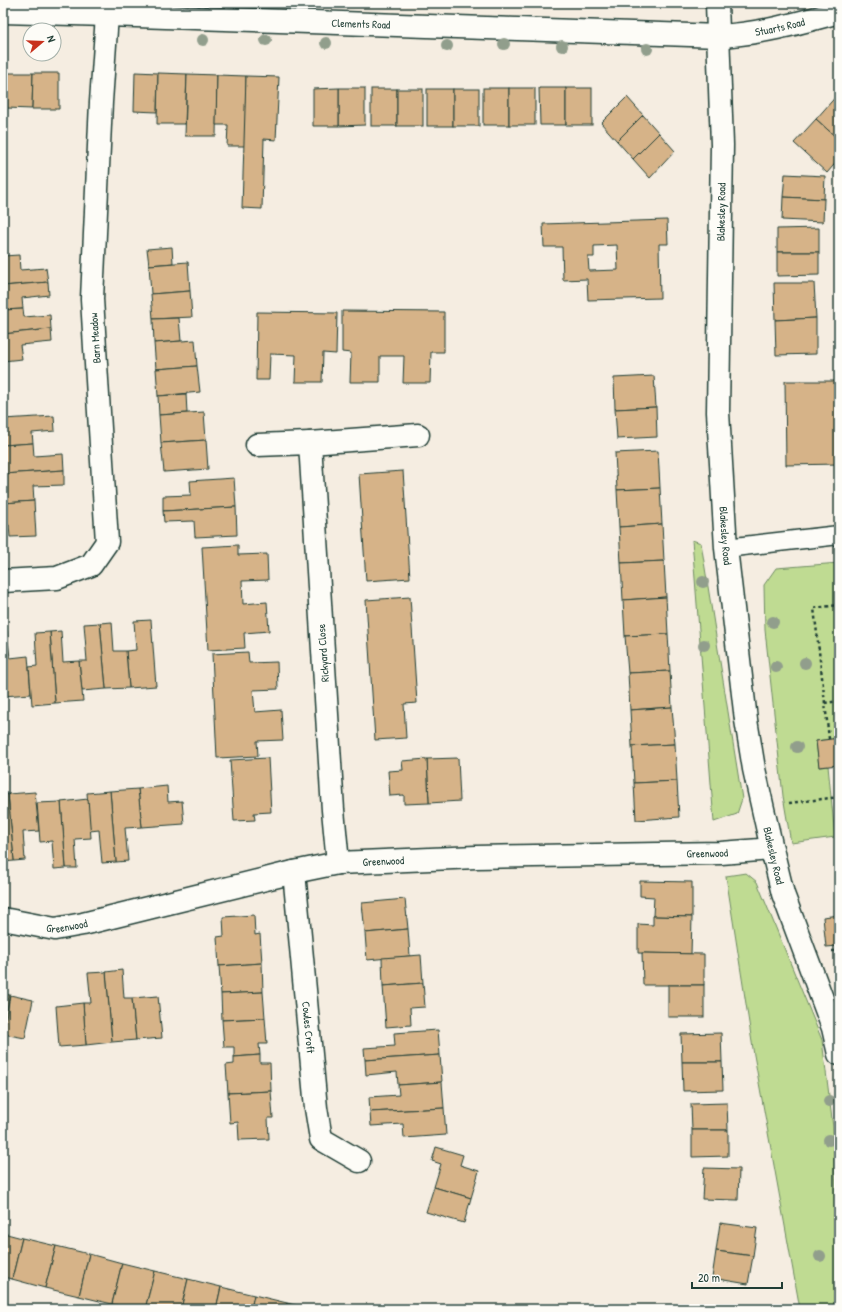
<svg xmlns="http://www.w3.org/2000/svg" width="842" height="1312" viewBox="0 0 842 1312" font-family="'Patrick Hand',sans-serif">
  <rect width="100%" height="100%" fill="#f5ede1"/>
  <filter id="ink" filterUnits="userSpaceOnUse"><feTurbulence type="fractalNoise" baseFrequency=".025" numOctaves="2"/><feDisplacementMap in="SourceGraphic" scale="8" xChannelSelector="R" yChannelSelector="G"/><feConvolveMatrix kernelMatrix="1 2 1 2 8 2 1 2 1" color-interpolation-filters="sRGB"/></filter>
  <g filter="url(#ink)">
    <g fill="#bfdb92" stroke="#6f8c63">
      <path d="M692,540L701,543L742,799L737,814L714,822Z"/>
      <path d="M839,563V738L816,741L819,767L828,766L835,837L791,843L783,796L765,630L764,585L776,568Z"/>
      <path d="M746,873L757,882L822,1040L833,1127L839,1255V1309H800L754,1055L726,876Z"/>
    </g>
    <g fill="#d6b388" stroke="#1f3d34" fill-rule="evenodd">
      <path d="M135,72L158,73L157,112L134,111Z"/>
      <path d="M7,73H33L32,109L7,108Z"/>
      <path d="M33,73H59V109H32Z"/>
      <path d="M158,73L187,74L185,124H157Z"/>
      <path d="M187,74L217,75L216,136H185Z"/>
      <path d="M217,75L246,76L245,146H227L228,125H216Z"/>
      <path d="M246,76L279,77L276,140L264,139L262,209L242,208Z"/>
      <path d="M339,88H365V125L339,126Z"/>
      <path d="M339,88V126H313V89Z"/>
      <rect x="483" y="88" width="26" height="37"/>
      <rect x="509" y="88" width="26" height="37"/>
      <path d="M539,88H566V125H540Z"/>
      <rect x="566" y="88" width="26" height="37"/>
      <rect x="371" y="89" width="26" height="37"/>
      <rect x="397" y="89" width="26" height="37"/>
      <rect x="427" y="89" width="26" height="37"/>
      <rect x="453" y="89" width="26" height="37"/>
      <path d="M839,93V140L816,119Z"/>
      <path d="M627,97L643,115L617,141L601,123Z"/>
      <path d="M643,115L659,133L633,159L617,141Z"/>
      <path d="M816,119L839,140V159L827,173L794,143Z"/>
      <path d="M659,133L675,151L650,178L633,159Z"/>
      <path d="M785,174L825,176L824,199L783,197Z"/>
      <path d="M783,197L824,199L823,222L782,220Z"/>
      <path d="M667,220L668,244H659L660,298L588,300L587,279L563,280L562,247H544L543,224ZM617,245L618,270L589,271L588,257H594V246Z"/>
      <path d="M819,228V252H777V229Z"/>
      <path d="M172,247L173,263L149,265L147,249Z"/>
      <path d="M777,252H819V275L777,276Z"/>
      <path d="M19,255L20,270L46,268L48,282L3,286V256Z"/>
      <path d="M188,262L190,291L151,294L149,265Z"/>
      <path d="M48,282L49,295L22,298L23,309L3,310V286Z"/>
      <path d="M774,283H814L816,318L775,320Z"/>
      <path d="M190,291L192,317L153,319L151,294Z"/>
      <path d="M23,309L24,317L50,315L51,329L3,334V310Z"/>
      <path d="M342,311L444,312V352H431L430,383H403L404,356H380V382H350L351,353L342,352Z"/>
      <path d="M257,312L337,313L336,354L323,353L322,382H295L296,355L270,354L269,380H256Z"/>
      <path d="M179,318L181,341L154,343L153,319Z"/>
      <path d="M816,318V354L776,355L775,320Z"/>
      <path d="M51,329L52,342L20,345L22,359L3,361V334Z"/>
      <path d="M195,340L197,366L156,369L154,343Z"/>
      <path d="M197,366L200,392L158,396L156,369Z"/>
      <path d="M654,376L656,407L615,409L614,378Z"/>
      <path d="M785,381H839V464L786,465Z"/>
      <path d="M186,394L187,413L159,415L158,396Z"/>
      <path d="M656,407L657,437L617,439L615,409Z"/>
      <path d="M204,412L206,440L161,443L159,415Z"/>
      <path d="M54,416L55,431L32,433L33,443L3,445V419Z"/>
      <path d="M206,440L208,469L164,472L161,443Z"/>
      <path d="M33,443L34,456L63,454L64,470L3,474V445Z"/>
      <path d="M658,451L660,488L617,490L615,453Z"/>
      <path d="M64,470V485L33,486L34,501L3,503V474Z"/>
      <path d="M403,471L410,578L366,581L359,474Z"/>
      <path d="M234,478L236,507L163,511V496L191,495L190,481Z"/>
      <path d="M660,488L662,524L619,527L617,490Z"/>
      <path d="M34,501L36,536L10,537L9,525H3V503Z"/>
      <path d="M236,507L237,535L195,537L194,521L164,522L163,511Z"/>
      <path d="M662,524L664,561L621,563L619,527Z"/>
      <path d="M238,545V555L267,554L268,580L242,581L243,604L267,602L269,631L244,633L245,648L208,650L202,547Z"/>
      <path d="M664,561L666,597L623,600L621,563Z"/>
      <path d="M410,597L417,703L404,704L406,738L375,740L366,600Z"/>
      <path d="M666,597L668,634L625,636L623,600Z"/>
      <path d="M151,620L156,686L129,688L126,651L136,650L134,621Z"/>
      <path d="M112,622L114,651H126L129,688L106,689L100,623Z"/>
      <path d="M100,623L106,689L82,691L79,661H87L84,624Z"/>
      <path d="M3,631H7L10,658L28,656L31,694L3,696Z"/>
      <path d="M61,631L63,662L79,661L83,701L55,703L50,632Z"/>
      <path d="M50,632L55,703L32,705L29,667L37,666L35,633Z"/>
      <path d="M668,634L670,671L628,673L625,636Z"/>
      <path d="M248,652L249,663L277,662L278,689L253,690L255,712L281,710L283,740L257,741L258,756L217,758L212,654Z"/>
      <path d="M670,671L672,707L630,710L628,673Z"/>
      <path d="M672,707L675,744L632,746L630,710Z"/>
      <path d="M839,738V765L819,767L816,741Z"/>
      <path d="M675,744L677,781L634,783L632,746Z"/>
      <path d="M268,758L271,812L254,813L255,820L234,821L230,760Z"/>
      <path d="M458,758L460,801L429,803L427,759Z"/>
      <path d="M427,759L429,803L404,804V795L390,796L388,771L403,770L402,761Z"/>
      <path d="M677,781L679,817L636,820L634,783Z"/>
      <path d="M167,786L168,802L182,801L184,824L142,827L138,789Z"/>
      <path d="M138,789L142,827L125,828L128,861L116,862L110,791Z"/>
      <path d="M110,791L116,862L102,863L99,830L90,831L87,793Z"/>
      <path d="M35,792L39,831L23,832L25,860L14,861L8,794Z"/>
      <path d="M8,794L14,861L3,862V795Z"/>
      <path d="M88,799L91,838L75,839L77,868H66L61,802Z"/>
      <path d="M61,802L66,868L54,869L52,841L40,842L37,803Z"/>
      <path d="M640,881L692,882V917L653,916L654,897L640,896Z"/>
      <path d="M405,899L408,929L365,933L362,903Z"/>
      <path d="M254,915L255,935L260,934L262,963L219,966L217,937L224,936L223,917Z"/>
      <path d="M839,915V946L826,947L823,917Z"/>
      <path d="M653,916L692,917L691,954L638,953V924L653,925Z"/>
      <path d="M408,929L410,956L367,960L365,933Z"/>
      <path d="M642,953L704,954V985H643Z"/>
      <path d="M421,955L423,983L383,986L382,958Z"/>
      <path d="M262,963L263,992L221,994L219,966Z"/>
      <path d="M122,970L124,998H132L136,1040L112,1042L106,972Z"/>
      <path d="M106,972L112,1042L86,1045L83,1003H91L88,973Z"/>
      <path d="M423,983L425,1007L410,1008L411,1025L386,1027L383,986Z"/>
      <rect x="668" y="985" width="36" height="32"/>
      <path d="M263,992L265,1018L222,1020L221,994Z"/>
      <path d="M3,994L10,995L3,1029Z"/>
      <path d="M10,995L33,1000L25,1038L3,1034Z"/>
      <path d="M158,996L162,1038L136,1040L132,998Z"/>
      <path d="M83,1003L86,1045L59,1047L56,1006Z"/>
      <path d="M265,1018L267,1044H259L260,1055L234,1057V1047H224L222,1020Z"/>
      <path d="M438,1030L440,1055L365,1060L364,1048L395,1046L394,1033Z"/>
      <path d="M721,1033L722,1062H682L681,1034Z"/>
      <path d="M260,1055V1063H270L271,1091L228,1093L226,1065L234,1064V1057Z"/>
      <path d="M440,1055L442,1082L398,1085L397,1072L366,1075L365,1060Z"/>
      <path d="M682,1062H722L723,1090L683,1091Z"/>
      <path d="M442,1082L444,1108L370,1112L369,1097L399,1095L398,1085Z"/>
      <path d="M271,1091L273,1118H268L269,1139L239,1140L238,1122L230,1123L228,1093Z"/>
      <path d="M727,1103L728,1130H692L691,1104Z"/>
      <path d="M444,1108L446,1135L404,1138L403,1124L371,1126L370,1112Z"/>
      <path d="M692,1130H728V1156L692,1157Z"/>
      <path d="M436,1147L463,1155L460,1165L479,1171L471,1198L434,1187L441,1164L432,1161Z"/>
      <path d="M704,1168L739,1169L738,1200L702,1199Z"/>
      <path d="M434,1187L471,1198L464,1223L426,1212Z"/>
      <path d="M720,1223L757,1228L753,1256L716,1251Z"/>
      <path d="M3,1233L22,1238L12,1279L3,1277Z"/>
      <path d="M22,1238L56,1246L45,1288L12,1279Z"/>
      <path d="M56,1246L89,1254L79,1296L45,1288Z"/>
      <path d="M716,1251L753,1256L748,1284L712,1278Z"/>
      <path d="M89,1254L122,1263L112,1304L79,1296Z"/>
      <path d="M122,1263L155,1271L145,1309H132L112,1304Z"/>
      <path d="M155,1271L188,1279L181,1309H145Z"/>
      <path d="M188,1279L221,1287L216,1309H181Z"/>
      <path d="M221,1287L254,1295L251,1309H216Z"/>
      <path d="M254,1295L287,1303L286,1309H251Z"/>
      <path d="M287,1303L310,1309H286Z"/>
    </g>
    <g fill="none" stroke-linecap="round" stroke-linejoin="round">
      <g stroke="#1f3d34" stroke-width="21">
        <path id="lane" d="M726,548L839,535"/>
      </g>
      <g stroke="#1f3d34" stroke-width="25">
        <g id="street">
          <path id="s1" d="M717,3L722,145L718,412L726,548L746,720L754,769L772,849L783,894L833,1028L839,1054"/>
          <path id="s2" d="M3,12L107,15L719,36C760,34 799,23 839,12"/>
          <path d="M257,445L310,443"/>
          <path d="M3,581L57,578L91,565L107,542L92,299L101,102L107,15"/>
          <path d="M338,863L333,810L310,443L418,435"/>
          <path id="s3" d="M294,872L316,1108L321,1139L359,1161"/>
          <path id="s4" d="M3,919L55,929L83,924L294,872L338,863L476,857L721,853L772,849"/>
        </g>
      </g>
      <g stroke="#1f3d34" stroke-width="2.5" stroke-dasharray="3 3" stroke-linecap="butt">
        <path d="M825,703L814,608L839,605"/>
        <path d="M829,739L825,703L839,701"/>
        <path d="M789,803L839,797"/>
        <path d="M832,951H839"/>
      </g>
      <use href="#lane" stroke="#fdfcf7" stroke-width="18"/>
      <use href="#street" stroke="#fdfcf7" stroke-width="22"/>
    </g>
    <g fill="#919e8c">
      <circle cx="203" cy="40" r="6"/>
      <circle cx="266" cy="40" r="6"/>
      <circle cx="326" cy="43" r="6"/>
      <circle cx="504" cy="44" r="6"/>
      <circle cx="447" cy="46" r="6"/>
      <circle cx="562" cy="46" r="6"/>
      <circle cx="647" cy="49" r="6"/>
      <circle cx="703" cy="582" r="6"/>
      <circle cx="773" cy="622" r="6"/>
      <circle cx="704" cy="645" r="6"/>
      <circle cx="805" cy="663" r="6"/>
      <circle cx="776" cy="667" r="6"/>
      <circle cx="797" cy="747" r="6"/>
      <circle cx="829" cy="1101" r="6"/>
      <circle cx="829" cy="1140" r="6"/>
      <circle cx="820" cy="1256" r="6"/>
    </g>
  </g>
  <g text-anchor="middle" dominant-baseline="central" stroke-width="3" stroke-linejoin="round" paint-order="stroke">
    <g font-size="11" fill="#1f3d34" stroke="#fdfcf7">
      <text stroke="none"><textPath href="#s2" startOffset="358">Clements Road</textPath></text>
      <text stroke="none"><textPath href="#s2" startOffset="778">Stuarts Road</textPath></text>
      <text transform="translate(721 212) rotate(-89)">Blakesley Road</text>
      <text transform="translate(95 338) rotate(-94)">Barn Meadow</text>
      <text stroke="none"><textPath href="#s1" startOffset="533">Blakesley Road</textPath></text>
      <text transform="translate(323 653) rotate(-94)">Rickyard Close</text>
      <text stroke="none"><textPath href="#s4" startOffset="713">Greenwood</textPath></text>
      <text stroke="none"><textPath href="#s1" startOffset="857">Blakesley Road</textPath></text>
      <text stroke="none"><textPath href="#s4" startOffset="389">Greenwood</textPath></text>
      <text stroke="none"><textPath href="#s4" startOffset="65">Greenwood</textPath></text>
      <text stroke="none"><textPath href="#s3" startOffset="156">Cowles Croft</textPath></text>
    </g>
  </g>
  <rect width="842" height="1312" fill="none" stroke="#fdfcf7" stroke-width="16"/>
  <rect x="8" y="8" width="826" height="1296" fill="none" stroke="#1f3d34" stroke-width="1.5" filter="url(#ink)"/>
  <g transform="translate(42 42) rotate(71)"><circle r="19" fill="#fdfcf7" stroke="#a4b0a9"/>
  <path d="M0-3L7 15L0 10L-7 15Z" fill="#c8321e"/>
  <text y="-6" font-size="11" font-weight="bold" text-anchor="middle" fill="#1f3d34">N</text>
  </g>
  <path d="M692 1282v6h90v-6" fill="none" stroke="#1f3d34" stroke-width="2"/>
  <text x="698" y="1282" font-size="12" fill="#1f3d34" stroke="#fdfcf7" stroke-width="3" paint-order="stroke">20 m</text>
</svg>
